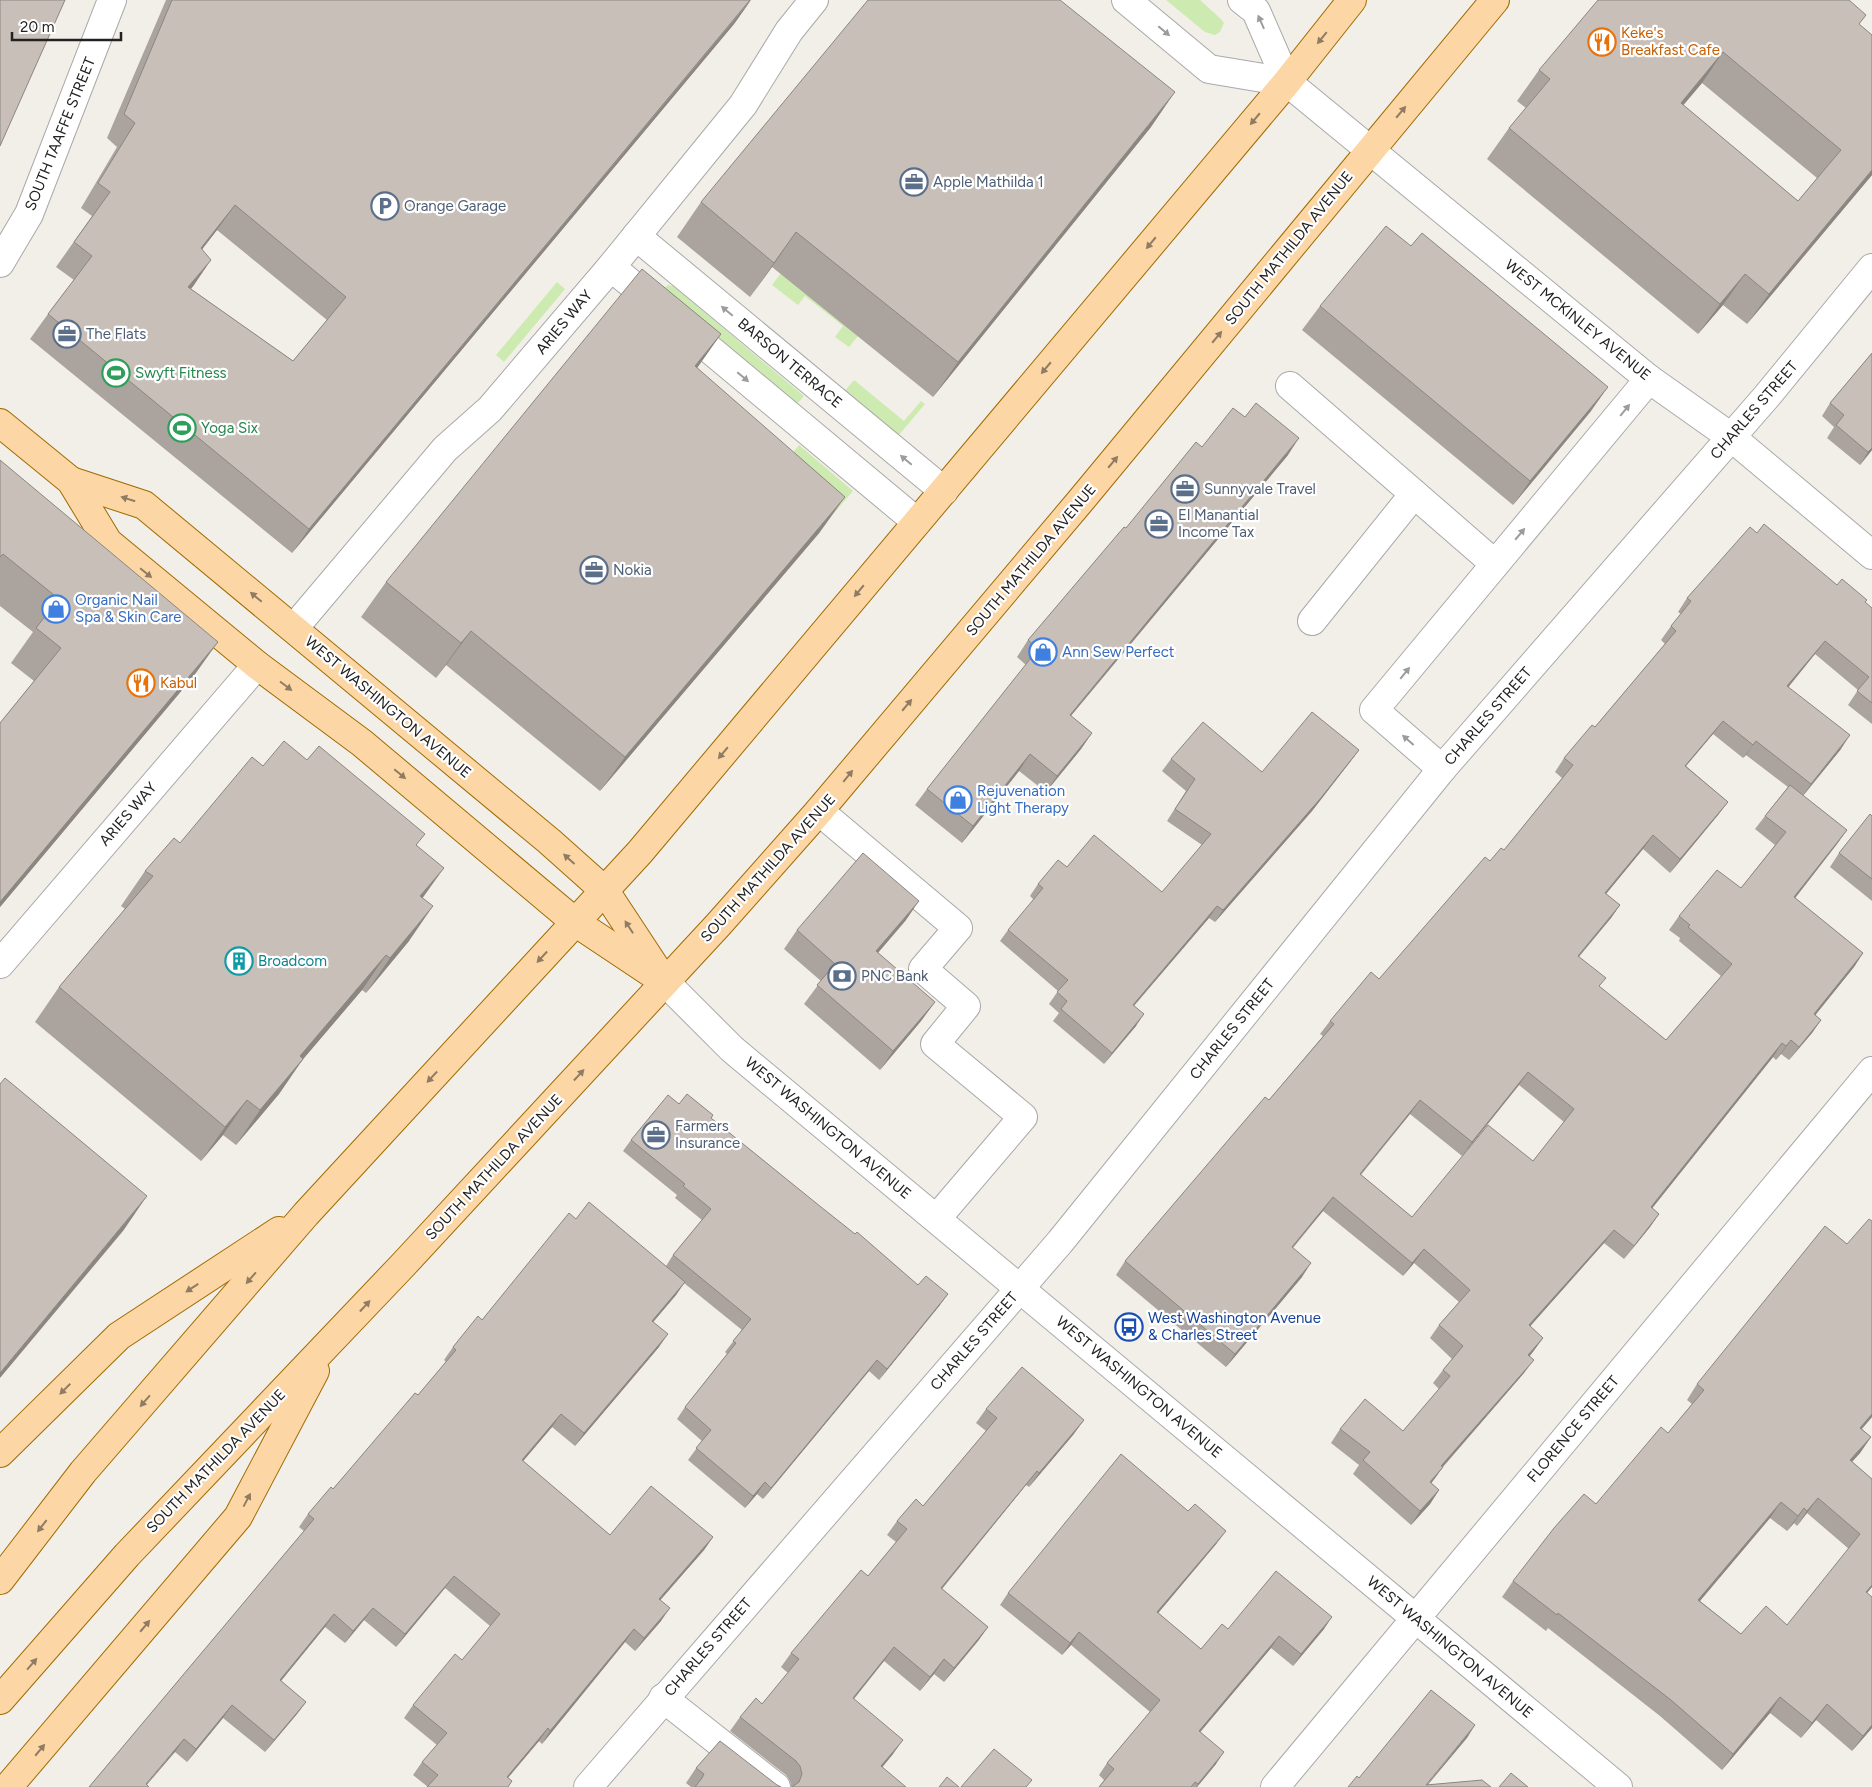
<svg xmlns="http://www.w3.org/2000/svg" width="1872" height="1787" viewBox="0 0 1872 1787" font-family="Figtree,sans-serif">
  <rect width="100%" height="100%" fill="#f2efe9"/>
  <g fill="#cdebb0">
    <path d="M1166,0H1200L1222,20L1224,23L1220,32L1215,35L1205,32Z"/>
    <path d="M785,268L863,330L849,347L835,337L843,326L805,296L798,305L772,285Z"/>
    <path d="M557,282L565,289L504,362L496,355Z"/>
    <path d="M668,285L673,286L804,396L796,405L664,296V288Z"/>
    <path d="M854,380L904,421L921,401L925,404L898,436L844,392Z"/>
    <path d="M799,445L853,491L829,519L791,455Z"/>
  </g>
  <g fill="none" stroke-linecap="round" stroke-linejoin="round">
    <g stroke="#a9a9a9" stroke-width="30">
      <g id="minor">
        <path d="M1126,0L1209,69L1287,82"/>
        <path d="M1242,0L1256,11L1287,82L1649,379L1731,437L1872,555"/>
        <path d="M636,236L944,491"/>
        <path d="M0,263L29,214L112,0"/>
        <path d="M611,267L917,522"/>
        <path d="M1290,386L1495,564"/>
        <path d="M1312,621L1414,494"/>
        <path d="M294,628L445,449L490,409L611,267L743,105L789,31L814,0"/>
        <path d="M1442,769L1374,710L1649,379"/>
        <path d="M819,811L958,928L923,969L966,1006L935,1044L1023,1117L937,1218"/>
        <path d="M0,964L257,665"/>
        <path d="M665,982L732,1049L1618,1787"/>
        <path d="M663,1698L776,1787"/>
        <path d="M588,1787L1060,1242L1442,769L1767,396L1872,268"/>
        <path d="M1275,1787L1872,1071"/>
      </g>
    </g>
    <g stroke="#a06b00" stroke-width="30">
      <g id="major">
        <path d="M0,423L71,481L108,542L257,665L362,743L575,922L665,982"/>
        <path d="M71,481L144,505L549,841L605,891L659,973"/>
        <path d="M0,1453L119,1336L279,1231"/>
        <path d="M0,1580L83,1472L306,1214L640,852L1287,82L1352,0"/>
        <path d="M0,1700L127,1555L403,1265L718,925L819,811L1082,499L1495,0"/>
        <path d="M8,1787L238,1517L315,1371"/>
      </g>
    </g>
    <use href="#minor" stroke="#fff" stroke-width="28"/>
    <use href="#major" stroke="#fcd6a4" stroke-width="28"/>
  </g>
  <g fill="#aba49e" fill-rule="evenodd">
    <path d="M166,0H751L734,24L292,553L30,339L48,314L74,280L56,267L92,216L81,208L117,147L107,138ZM217,230L327,320L293,361L191,289L194,285L202,249Z"/>
    <path d="M1859,24L1872,175L1747,324L1723,305L1698,334L1487,159L1509,128L1526,108L1517,101L1539,70ZM1702,83L1817,178L1798,201L1683,105Z"/>
    <path d="M1151,127L933,397L772,267L750,297L677,237L701,202Z"/>
    <path d="M1411,246L1591,411L1513,505L1302,330L1320,306Z"/>
    <path d="M721,334L697,368L820,532L600,791L446,665L436,678L361,617L386,582Z"/>
    <path d="M1872,353V450L1860,465L1827,438L1834,427L1822,416L1830,403Z"/>
    <path d="M1202,447L1288,455L1071,716L1092,733L1081,749L1046,792L1019,771L962,843L915,805L927,789L1026,665L1017,657L1028,640L1126,528Z"/>
    <path d="M0,460L193,677L0,907V723L34,681L11,663L33,632L0,606Z"/>
    <path d="M1757,533L1865,603L1872,608V724L1848,705L1858,690L1815,654L1788,687L1841,749L1803,796L1847,830L1837,844L1795,898L1863,953L1854,967L1815,1015L1821,1020L1812,1033L1789,1060L1781,1054L1776,1060L1773,1057L1652,1208L1659,1214L1650,1227L1624,1259L1604,1243L1530,1326L1543,1338L1529,1356L1524,1373L1443,1467L1431,1483L1439,1490L1430,1504L1411,1525L1353,1474L1359,1465L1331,1443L1340,1429L1403,1431L1439,1389L1433,1383L1443,1370L1452,1359L1430,1338L1439,1325L1459,1302L1414,1263L1403,1276L1323,1211L1293,1248L1302,1277L1226,1367L1116,1275L1125,1261L1269,1100L1323,1036L1320,1034L1330,1021L1379,979L1490,861L1504,850L1562,778L1555,772L1564,758L1595,727L1665,644L1661,640L1671,626L1681,614L1678,612L1687,598ZM1713,734L1743,758L1746,755L1788,787L1765,816L1755,829L1775,845L1741,888L1679,916L1669,930L1680,938L1679,941L1721,976L1666,1040L1599,987L1579,957L1611,918L1620,905L1606,894L1643,849L1670,873L1718,815L1728,802L1686,766ZM1519,1085L1564,1122L1533,1161L1412,1217L1361,1175L1410,1114L1462,1156Z"/>
    <path d="M1359,750L1350,762L1312,811L1215,922L1209,918L1134,1006L1136,1026L1104,1064L1053,1021L1059,1013L1049,1004L1058,991L1000,941L1008,930L1034,900L1030,896L1038,884L1162,892L1202,845L1167,821L1186,791L1162,771L1171,759L1262,772Z"/>
    <path d="M307,760L417,845L423,898L409,941L366,993L362,990L303,1059L279,1094L236,1145L223,1135L201,1161L35,1022L59,987L125,909L121,906L145,871L180,843L263,766Z"/>
    <path d="M1872,816V901L1830,867L1839,853Z"/>
    <path d="M906,920L878,953L935,1002L921,1021L880,1070L804,1004L821,981L784,949L797,930Z"/>
    <path d="M679,1104L711,1118L940,1305L879,1380L869,1371L763,1499L757,1494L745,1508L688,1460L702,1441L677,1419L685,1407L727,1354L725,1352L742,1330L684,1283L676,1295L653,1322L659,1347L575,1446L552,1427L523,1461L610,1535L713,1537L704,1550L660,1600L661,1621L635,1651L625,1642L542,1744L539,1741L508,1778L428,1787L413,1775L422,1762L437,1745L404,1718L413,1705L462,1660L490,1626L445,1588L396,1647L364,1620L345,1643L325,1627L281,1681L306,1702L297,1714L265,1752L223,1718L187,1762L175,1752L89,1787L304,1531L299,1527L308,1514L333,1489L418,1395L446,1362L444,1360L453,1347L482,1320L576,1219L666,1266L673,1255L702,1220L675,1198L677,1195L623,1151L631,1140Z"/>
    <path d="M1872,1221V1417L1862,1429L1871,1437L1860,1453L1852,1462L1872,1479V1587L1867,1593L1872,1597V1728L1852,1751L1816,1720L1801,1738L1770,1713L1722,1770L1660,1716L1548,1628L1546,1631L1502,1597L1513,1581L1596,1504L1668,1433L1692,1404L1687,1400L1697,1384ZM1807,1513L1849,1549L1787,1625L1741,1634L1700,1601L1770,1518L1787,1531L1794,1523L1797,1526Z"/>
    <path d="M986,1409L1084,1420L1073,1435L1029,1487L1026,1485L942,1589L988,1627L978,1641L944,1682L934,1674L920,1691L884,1661L854,1699L893,1754L882,1767L791,1787L790,1781L786,1775L730,1731L740,1717L762,1704L788,1673L781,1667L791,1653L868,1576L896,1542L887,1535L897,1521L923,1506L986,1431L976,1423Z"/>
    <path d="M1217,1543L1158,1613L1201,1649L1228,1629H1324L1293,1666L1271,1648L1200,1732L1216,1764L1197,1787H1099L1104,1780L1099,1775L1107,1763L1150,1712L1071,1645L1062,1655L1000,1605L1008,1593Z"/>
    <path d="M696,1768L777,1785L781,1787H691L686,1783Z"/>
  </g>
  <g fill="#8b8681">
    <path d="M751,0L734,24L292,553L309,529Z"/>
    <path d="M1723,52L1702,83L1659,134L1681,103Z"/>
    <path d="M1175,92L1151,127L933,397L958,362Z"/>
    <path d="M1872,170V175L1747,324L1769,294Z"/>
    <path d="M235,205L217,230L184,273L201,248Z"/>
    <path d="M796,232L772,267L750,297L774,263Z"/>
    <path d="M211,260L194,285L171,312L188,287Z"/>
    <path d="M1745,274L1723,305L1698,334L1720,304Z"/>
    <path d="M721,334L697,368L695,366Z"/>
    <path d="M1608,387L1591,411L1513,505L1530,481Z"/>
    <path d="M1299,438L1288,455L1058,731L1070,715Z"/>
    <path d="M1872,448V450L1860,465L1868,452Z"/>
    <path d="M845,497L820,532L600,791L625,757Z"/>
    <path d="M471,631L446,665L436,678L461,643Z"/>
    <path d="M1825,641L1815,654L1778,700L1787,686Z"/>
    <path d="M218,642L193,677L0,907V902Z"/>
    <path d="M1723,721L1713,734L1675,779L1685,766Z"/>
    <path d="M1092,733L1081,749L1046,792L1057,776Z"/>
    <path d="M1850,735L1841,749L1801,798L1811,784Z"/>
    <path d="M1756,741L1746,755L1743,758L1753,745Z"/>
    <path d="M1359,750L1350,762L1312,811L1215,922L1223,910Z"/>
    <path d="M1030,754L1019,771L962,843L973,826Z"/>
    <path d="M1728,802L1718,815L1670,873L1680,859Z"/>
    <path d="M1847,830L1837,844L1785,911L1794,897Z"/>
    <path d="M1653,835L1643,849L1596,906L1605,893Z"/>
    <path d="M444,868L419,903L420,896Z"/>
    <path d="M919,901L906,920L863,970L876,951Z"/>
    <path d="M1620,905L1611,918L1568,969L1578,956Z"/>
    <path d="M433,906L409,941L366,993L390,958Z"/>
    <path d="M1217,906L1209,918L1124,1017L1133,1005Z"/>
    <path d="M1863,953L1854,967L1805,1028L1814,1014Z"/>
    <path d="M386,955L362,990L276,1091L300,1056Z"/>
    <path d="M935,1002L921,1021L880,1070L893,1051Z"/>
    <path d="M1144,1014L1136,1026L1104,1064L1112,1053Z"/>
    <path d="M1821,1020L1812,1033L1789,1060L1799,1047Z"/>
    <path d="M1791,1040L1781,1054L1776,1060L1786,1046Z"/>
    <path d="M1782,1043L1773,1057L1642,1221L1651,1207Z"/>
    <path d="M303,1059L279,1094L236,1145L260,1110Z"/>
    <path d="M1528,1072L1519,1085L1462,1156L1472,1142Z"/>
    <path d="M247,1100L223,1135L201,1161L225,1127Z"/>
    <path d="M1420,1100L1410,1114L1350,1187L1360,1174Z"/>
    <path d="M147,1196L123,1231L0,1378V1373Z"/>
    <path d="M1333,1197L1323,1211L1282,1260L1292,1247Z"/>
    <path d="M1659,1214L1650,1227L1624,1259L1634,1246Z"/>
    <path d="M1614,1230L1604,1243L1519,1339L1529,1325Z"/>
    <path d="M1424,1249L1414,1263L1403,1276L1412,1263Z"/>
    <path d="M1311,1263L1302,1277L1226,1367L1235,1354Z"/>
    <path d="M685,1282L676,1295L643,1334L652,1321Z"/>
    <path d="M948,1294L940,1305L879,1380L887,1369Z"/>
    <path d="M668,1334L659,1347L575,1446L584,1433Z"/>
    <path d="M1543,1338L1533,1352L1519,1369L1528,1355Z"/>
    <path d="M877,1360L869,1371L763,1499L771,1488Z"/>
    <path d="M1534,1360L1524,1373L1432,1479L1441,1466Z"/>
    <path d="M561,1414L552,1427L513,1473L522,1460Z"/>
    <path d="M1872,1414V1417L1849,1443L1860,1428Z"/>
    <path d="M1084,1420L1073,1435L1029,1487L1039,1473Z"/>
    <path d="M1871,1437L1860,1453L1839,1476L1850,1460Z"/>
    <path d="M1443,1467L1433,1481L1420,1495L1430,1482Z"/>
    <path d="M1037,1471L1026,1485L931,1602L941,1588Z"/>
    <path d="M765,1482L757,1494L745,1508L753,1496Z"/>
    <path d="M1439,1490L1430,1504L1411,1525L1420,1511Z"/>
    <path d="M1818,1498L1807,1513L1797,1526L1807,1511Z"/>
    <path d="M1781,1502L1770,1518L1688,1615L1698,1600Z"/>
    <path d="M1804,1508L1794,1523L1787,1531L1798,1516Z"/>
    <path d="M1226,1531L1217,1543L1149,1624L1157,1612Z"/>
    <path d="M713,1537L704,1550L650,1612L659,1599Z"/>
    <path d="M454,1576L445,1588L396,1647L405,1634Z"/>
    <path d="M1872,1585V1587L1855,1607L1866,1592Z"/>
    <path d="M373,1608L364,1620L345,1643L353,1631Z"/>
    <path d="M670,1608L661,1621L635,1651L644,1638Z"/>
    <path d="M334,1614L325,1627L271,1693L280,1680Z"/>
    <path d="M1332,1617L1324,1629L1293,1666L1301,1654Z"/>
    <path d="M988,1627L978,1641L944,1682L954,1668Z"/>
    <path d="M634,1629L625,1642L542,1744L550,1731Z"/>
    <path d="M1079,1632L1071,1645L1062,1655L1070,1643Z"/>
    <path d="M1279,1636L1271,1648L1191,1743L1199,1731Z"/>
    <path d="M894,1647L884,1661L843,1712L853,1698Z"/>
    <path d="M944,1659L934,1674L920,1691L930,1677Z"/>
    <path d="M1780,1697L1770,1713L1722,1770L1733,1754Z"/>
    <path d="M306,1702L297,1714L265,1752L274,1740Z"/>
    <path d="M1827,1704L1816,1720L1801,1738L1812,1723Z"/>
    <path d="M232,1705L223,1718L187,1762L196,1749Z"/>
    <path d="M1475,1725L1467,1738L1426,1787H1425Z"/>
    <path d="M1872,1725V1728L1852,1751L1863,1736Z"/>
    <path d="M548,1728L539,1741L500,1787L507,1777Z"/>
    <path d="M184,1739L175,1752L145,1787H144Z"/>
    <path d="M903,1740L893,1754L871,1781L881,1766Z"/>
    <path d="M1224,1752L1216,1764L1197,1787H1196Z"/>
  </g>
  <g fill="#c7bfb8" stroke="#8b8681" fill-rule="evenodd">
    <path d="M0,0H65L0,146Z"/>
    <path d="M172,0H750L309,529L48,314L92,256L74,242L110,192L98,183L135,123L124,114ZM235,205L346,297L293,361L188,287L211,260L201,248Z"/>
    <path d="M868,0H1060L1175,92L958,362L796,232L774,263L701,202Z"/>
    <path d="M1598,0H1849L1866,15L1859,24L1872,35V170L1769,294L1745,274L1720,304L1509,128L1550,79L1539,70ZM1723,52L1841,150L1798,201L1681,103Z"/>
    <path d="M1386,226L1411,246L1422,233L1608,387L1530,481L1320,306Z"/>
    <path d="M642,269L721,334L695,366L845,497L625,757L471,631L461,643L386,582Z"/>
    <path d="M1872,353V448L1868,452L1836,425L1844,415L1830,403Z"/>
    <path d="M1256,403L1299,438L1070,715L1092,733L1057,776L1030,754L973,826L927,789L1038,649L1028,640L1124,527L1126,528L1196,442L1202,447L1233,408L1245,417Z"/>
    <path d="M0,460L218,642L0,902V723L61,648L36,628L59,599L3,554L0,557Z"/>
    <path d="M1764,524L1837,585L1842,579L1867,600L1865,602L1872,608V703L1857,691L1869,677L1825,641L1787,686L1850,735L1811,784L1756,741L1753,745L1723,721L1685,766L1728,802L1680,859L1653,835L1605,893L1620,905L1578,956L1606,978L1599,986L1666,1040L1732,964L1688,927L1690,925L1679,916L1717,870L1741,888L1786,832L1765,816L1790,785L1847,830L1794,897L1863,953L1814,1014L1821,1020L1799,1047L1791,1040L1786,1046L1782,1043L1651,1207L1659,1214L1634,1246L1614,1230L1529,1325L1543,1338L1528,1355L1534,1360L1441,1466L1443,1467L1430,1482L1439,1490L1420,1511L1363,1460L1370,1452L1340,1429L1365,1399L1403,1431L1450,1376L1443,1370L1463,1346L1439,1325L1470,1290L1424,1249L1412,1263L1333,1197L1292,1247L1311,1263L1235,1354L1125,1261L1265,1097L1269,1100L1334,1024L1330,1021L1371,972L1379,979L1485,857L1490,861L1501,848L1504,850L1573,765L1564,758L1592,725L1595,727L1676,631L1671,626L1691,601L1687,598L1750,527L1757,533ZM1528,1072L1574,1109L1533,1161L1488,1125L1412,1217L1360,1174L1420,1100L1472,1142Z"/>
    <path d="M1312,712L1359,750L1320,799L1223,910L1217,906L1133,1005L1144,1014L1112,1053L1061,1009L1067,1001L1057,992L1068,980L1008,930L1043,888L1038,884L1058,860L1067,867L1094,835L1162,892L1211,834L1175,809L1195,779L1171,759L1203,722L1262,772Z"/>
    <path d="M284,741L307,760L319,746L425,834L416,845L444,868L420,896L433,906L390,958L386,955L300,1056L303,1059L260,1110L247,1100L225,1127L59,987L153,876L145,871L174,838L180,843L252,757L263,766Z"/>
    <path d="M1870,814L1872,816V879L1839,853Z"/>
    <path d="M863,853L919,901L876,951L935,1002L893,1051L817,985L835,964L797,930Z"/>
    <path d="M5,1078L147,1196L0,1373V1084Z"/>
    <path d="M687,1094L713,1115L711,1118L821,1207L855,1234L857,1232L918,1285L926,1276L948,1294L887,1369L877,1360L771,1488L765,1482L753,1496L696,1448L711,1430L685,1407L736,1343L733,1341L751,1319L673,1255L711,1209L683,1186L685,1184L631,1140L668,1095L679,1104Z"/>
    <path d="M589,1202L685,1282L652,1321L668,1334L584,1433L561,1414L522,1460L610,1535L651,1486L713,1537L659,1599L670,1608L644,1638L634,1629L550,1731L548,1728L507,1777L512,1781L508,1787H427L438,1775L422,1762L447,1733L413,1705L455,1654L462,1660L500,1614L454,1576L405,1634L373,1608L353,1631L334,1614L280,1680L306,1702L274,1740L232,1705L196,1749L184,1739L146,1784L149,1787H89L314,1519L308,1514L331,1487L333,1489L415,1393L418,1395L456,1350L453,1347L478,1316L482,1320L569,1213L576,1219Z"/>
    <path d="M1869,1219L1872,1221V1414L1860,1428L1871,1437L1850,1460L1872,1479V1585L1866,1592L1872,1597V1725L1863,1736L1827,1704L1812,1723L1780,1697L1733,1754L1671,1700L1558,1613L1557,1615L1513,1581L1554,1528L1584,1494L1596,1504L1661,1427L1668,1433L1704,1390L1697,1384L1825,1226L1847,1244ZM1818,1498L1860,1534L1787,1625L1766,1606L1741,1634L1698,1600L1781,1502L1798,1516L1804,1508L1807,1511Z"/>
    <path d="M1022,1367L1084,1420L1039,1473L1037,1471L941,1588L988,1627L954,1668L944,1659L930,1677L894,1647L853,1698L903,1740L881,1766L906,1787H792L799,1782L802,1774L800,1766L796,1761L740,1717L756,1698L762,1704L799,1659L791,1653L861,1570L868,1576L907,1529L897,1521L916,1499L923,1506L997,1418L986,1409Z"/>
    <path d="M1121,1454L1188,1511L1195,1504L1226,1531L1157,1612L1201,1649L1222,1624L1228,1629L1276,1571L1332,1617L1301,1654L1279,1636L1199,1731L1224,1752L1198,1784L1195,1782L1191,1787H1099L1114,1769L1107,1763L1160,1700L1079,1632L1070,1643L1008,1593Z"/>
    <path d="M1431,1690L1475,1725L1426,1785L1482,1780L1491,1787H1348L1357,1776L1359,1778Z"/>
    <path d="M720,1741L777,1785L781,1787H695L702,1778L704,1774L696,1768Z"/>
    <path d="M994,1749L1032,1780L1026,1787H961Z"/>
    <path d="M1511,1773L1528,1787H1499Z"/>
    <path d="M947,1777L959,1787H939Z"/>
  </g>
  <defs><path id="oneway-solid" d="M-6-.8H1V-3.2L6.5 0L1 3.2V.8H-6Z" transform="scale(1.25)"/></defs>
  <g fill="#9c9c9c">
    <use href="#oneway-solid" transform="translate(1261 22) rotate(-114)"/>
    <use href="#oneway-solid" transform="translate(1164 31) rotate(40)"/>
    <use href="#oneway-solid" transform="translate(727 311) rotate(-140)"/>
    <use href="#oneway-solid" transform="translate(743 377) rotate(40)"/>
    <use href="#oneway-solid" transform="translate(1625 410) rotate(-51)"/>
    <use href="#oneway-solid" transform="translate(906 460) rotate(-140)"/>
    <use href="#oneway-solid" transform="translate(1520 534) rotate(-50)"/>
    <use href="#oneway-solid" transform="translate(1405 673) rotate(-51)"/>
    <use href="#oneway-solid" transform="translate(1408 740) rotate(-139)"/>
  </g>
  <g fill="#8f7c63">
    <use href="#oneway-solid" transform="translate(1322 38) rotate(129)"/>
    <use href="#oneway-solid" transform="translate(1401 112) rotate(-50)"/>
    <use href="#oneway-solid" transform="translate(1255 119) rotate(130)"/>
    <use href="#oneway-solid" transform="translate(1151 243) rotate(130)"/>
    <use href="#oneway-solid" transform="translate(1217 337) rotate(-50)"/>
    <use href="#oneway-solid" transform="translate(1046 368) rotate(130)"/>
    <use href="#oneway-solid" transform="translate(1113 462) rotate(-50)"/>
    <use href="#oneway-solid" transform="translate(128 499) rotate(-162)"/>
    <use href="#oneway-solid" transform="translate(146 573) rotate(39)"/>
    <use href="#oneway-solid" transform="translate(859 591) rotate(130)"/>
    <use href="#oneway-solid" transform="translate(256 597) rotate(-140)"/>
    <use href="#oneway-solid" transform="translate(286 686) rotate(37)"/>
    <use href="#oneway-solid" transform="translate(907 705) rotate(-50)"/>
    <use href="#oneway-solid" transform="translate(723 753) rotate(130)"/>
    <use href="#oneway-solid" transform="translate(400 774) rotate(40)"/>
    <use href="#oneway-solid" transform="translate(848 776) rotate(-51)"/>
    <use href="#oneway-solid" transform="translate(569 859) rotate(-138)"/>
    <use href="#oneway-solid" transform="translate(629 927) rotate(-123)"/>
    <use href="#oneway-solid" transform="translate(542 957) rotate(133)"/>
    <use href="#oneway-solid" transform="translate(579 1075) rotate(-47)"/>
    <use href="#oneway-solid" transform="translate(432 1077) rotate(133)"/>
    <use href="#oneway-solid" transform="translate(251 1278) rotate(131)"/>
    <use href="#oneway-solid" transform="translate(192 1288) rotate(147)"/>
    <use href="#oneway-solid" transform="translate(365 1306) rotate(-47)"/>
    <use href="#oneway-solid" transform="translate(65 1389) rotate(135)"/>
    <use href="#oneway-solid" transform="translate(145 1401) rotate(131)"/>
    <use href="#oneway-solid" transform="translate(247 1500) rotate(-62)"/>
    <use href="#oneway-solid" transform="translate(42 1526) rotate(128)"/>
    <use href="#oneway-solid" transform="translate(145 1626) rotate(-50)"/>
    <use href="#oneway-solid" transform="translate(32 1664) rotate(-49)"/>
    <use href="#oneway-solid" transform="translate(40 1750) rotate(-50)"/>
  </g>
  <defs>
    <g id="restaurant-ring" transform="scale(1.4375)"><circle r="9.5" fill="#fff" stroke="#e8710a" stroke-width="1.5"/><path d="M-5-6h1v4h1v-4h1v4h1v-4h1v5L-1.5 .5V6h-2V.5L-5-1ZM5-6V6H3V1.5H1.5Q1.5-4 5-6Z" fill="#e8710a"/></g>
    <g id="office-ring" transform="scale(1.4375)"><circle r="9.5" fill="#fff" stroke="#5c6f8a" stroke-width="1.5"/><path d="M-6-3h4V-5.5h4V-3h4V5H-6ZM-1-4.5V-3h2v-1.5ZM-6 0V1H6V0Z" fill="#5c6f8a"/></g>
    <g id="parking-ring" transform="scale(1.4375)"><circle r="9.5" fill="#fff" stroke="#5c6f8a" stroke-width="1.5"/><path d="M-3.5-5.5H1a3.5 3.5 0 0 1 0 7H-1V5.5H-3.5ZM-1-3.4V-.6H.8a1.4 1.4 0 0 0 0-2.8Z" fill="#5c6f8a"/></g>
    <g id="stadium-ring" transform="scale(1.4375)"><circle r="9.5" fill="#fff" stroke="#2e9e5b" stroke-width="1.5"/><path d="M0-5a6.5 5 0 1 0 0 10a6.5 5 0 1 0 0-10ZM-3.5-1.8h7v3.6h-7Z" fill="#2e9e5b"/></g>
    <g id="shop-ring" transform="scale(1.4375)"><circle r="9.5" fill="#fff" stroke="#3f7fe0" stroke-width="1.5"/><path d="M-5-2.5h2.3a2.7 3.5 0 0 1 5.4 0H5L5.5 6h-11ZM-1.5-2.5h3a1.5 2.3 0 0 0-3 0Z" fill="#3f7fe0"/></g>
    <g id="building-ring" transform="scale(1.4375)"><circle r="9.5" fill="#fff" stroke="#0f9aa8" stroke-width="1.5"/><path d="M-4-6H4V6H1V3H-1V6H-4ZM-2.5-4.3h1.7v1.8h-1.7ZM.8-4.3h1.7v1.8H.8ZM-2.5-1h1.7V.8h-1.7ZM.8-1h1.7V.8H.8Z" fill="#0f9aa8"/></g>
    <g id="bank-ring" transform="scale(1.4375)"><circle r="9.5" fill="#fff" stroke="#5c6f8a" stroke-width="1.5"/><path d="M-6-4H6V4H-6ZM0-2.3a2.3 2.3 0 1 0 0 4.6a2.3 2.3 0 1 0 0-4.6Z" fill="#5c6f8a"/></g>
    <g id="bus-ring" transform="scale(1.4375)"><circle r="9.5" fill="#fff" stroke="#1a4fb4" stroke-width="1.5"/><path d="M-5-6H5V4H4V6H2V4H-2V6H-4V4H-5ZM-3.5-4V0h7V-4ZM-3.5 1.2v1.5H-2V1.2ZM2 1.2v1.5H3.5V1.2Z" fill="#1a4fb4"/></g>
  </defs>
  <g fill-rule="evenodd">
    <use href="#restaurant-ring" x="1602" y="42"/>
    <use href="#office-ring" x="914" y="182"/>
    <use href="#parking-ring" x="385" y="206"/>
    <use href="#office-ring" x="67" y="334"/>
    <use href="#stadium-ring" x="116" y="373"/>
    <use href="#stadium-ring" x="182" y="428"/>
    <use href="#office-ring" x="1185" y="489"/>
    <use href="#office-ring" x="1159" y="524"/>
    <use href="#office-ring" x="594" y="570"/>
    <use href="#shop-ring" x="56" y="609"/>
    <use href="#shop-ring" x="1043" y="652"/>
    <use href="#restaurant-ring" x="141" y="683"/>
    <use href="#shop-ring" x="958" y="800"/>
    <use href="#building-ring" x="239" y="961"/>
    <use href="#bank-ring" x="842" y="976"/>
    <use href="#office-ring" x="656" y="1135"/>
    <use href="#bus-ring" x="1129" y="1327"/>
  </g>
  <g text-anchor="middle" dominant-baseline="central" stroke-width="4.5" stroke-linejoin="round" paint-order="stroke">
    <g font-size="15" fill="#c56008" stroke="#fff" text-anchor="start">
      <text x="1621" y="33">Keke's<tspan x="1621" dy="17">Breakfast Cafe</tspan></text>
      <text x="160" y="683">Kabul</text>
    </g>
    <g font-size="15" fill="#222" stroke="#fff">
      <text transform="translate(60 134) rotate(-68)">SOUTH TAAFFE STREET</text>
      <text transform="translate(1289 248) rotate(-51)">SOUTH MATHILDA AVENUE</text>
      <text transform="translate(1578 320) rotate(39)">WEST MCKINLEY AVENUE</text>
      <text transform="translate(564 322) rotate(-50)">ARIES WAY</text>
      <text transform="translate(790 363) rotate(40)">BARSON TERRACE</text>
      <text transform="translate(1754 410) rotate(-49)">CHARLES STREET</text>
      <text transform="translate(1031 560) rotate(-50)">SOUTH MATHILDA AVENUE</text>
      <text transform="translate(388 707) rotate(40)">WEST WASHINGTON AVENUE</text>
      <text transform="translate(1488 716) rotate(-49)">CHARLES STREET</text>
      <text transform="translate(128 814) rotate(-49)">ARIES WAY</text>
      <text transform="translate(768 868) rotate(-48)">SOUTH MATHILDA AVENUE</text>
      <text transform="translate(1232 1029) rotate(-51)">CHARLES STREET</text>
      <text transform="translate(828 1128) rotate(40)">WEST WASHINGTON AVENUE</text>
      <text transform="translate(494 1167) rotate(-47)">SOUTH MATHILDA AVENUE</text>
      <text transform="translate(974 1341) rotate(-49)">CHARLES STREET</text>
      <text transform="translate(1139 1387) rotate(40)">WEST WASHINGTON AVENUE</text>
      <text transform="translate(1573 1429) rotate(-50)">FLORENCE STREET</text>
      <text transform="translate(216 1461) rotate(-46)">SOUTH MATHILDA AVENUE</text>
      <text transform="translate(708 1647) rotate(-49)">CHARLES STREET</text>
      <text transform="translate(1450 1647) rotate(40)">WEST WASHINGTON AVENUE</text>
    </g>
    <g font-size="15" fill="#4e5e75" stroke="#fff" text-anchor="start">
      <text x="933" y="182">Apple Mathilda 1</text>
      <text x="404" y="206">Orange Garage</text>
      <text x="86" y="334">The Flats</text>
      <text x="1204" y="489">Sunnyvale Travel</text>
      <text x="1178" y="515">El Manantial<tspan x="1178" dy="17">Income Tax</tspan></text>
      <text x="613" y="570">Nokia</text>
      <text x="861" y="976">PNC Bank</text>
      <text x="675" y="1126">Farmers<tspan x="675" dy="17">Insurance</tspan></text>
    </g>
    <g font-size="15" fill="#27864d" stroke="#fff" text-anchor="start">
      <text x="135" y="373">Swyft Fitness</text>
      <text x="201" y="428">Yoga Six</text>
    </g>
    <g font-size="15" fill="#366cbe" stroke="#fff" text-anchor="start">
      <text x="75" y="600">Organic Nail<tspan x="75" dy="17">Spa &amp; Skin Care</tspan></text>
      <text x="1062" y="652">Ann Sew Perfect</text>
      <text x="977" y="791">Rejuvenation<tspan x="977" dy="17">Light Therapy</tspan></text>
    </g>
    <g font-size="15" fill="#0d838f" stroke="#fff" text-anchor="start">
      <text x="258" y="961">Broadcom</text>
    </g>
    <g font-size="15" fill="#164399" stroke="#fff" text-anchor="start">
      <text x="1148" y="1318">West Washington Avenue<tspan x="1148" dy="17">&amp; Charles Street</tspan></text>
    </g>
  </g>
  <path d="M12 32v8h109v-8" fill="none" stroke="#222222" stroke-width="2.5"/>
  <text x="20" y="32" font-size="15" fill="#222222" stroke="#ffffff" stroke-width="4" paint-order="stroke">20 m</text>
</svg>
